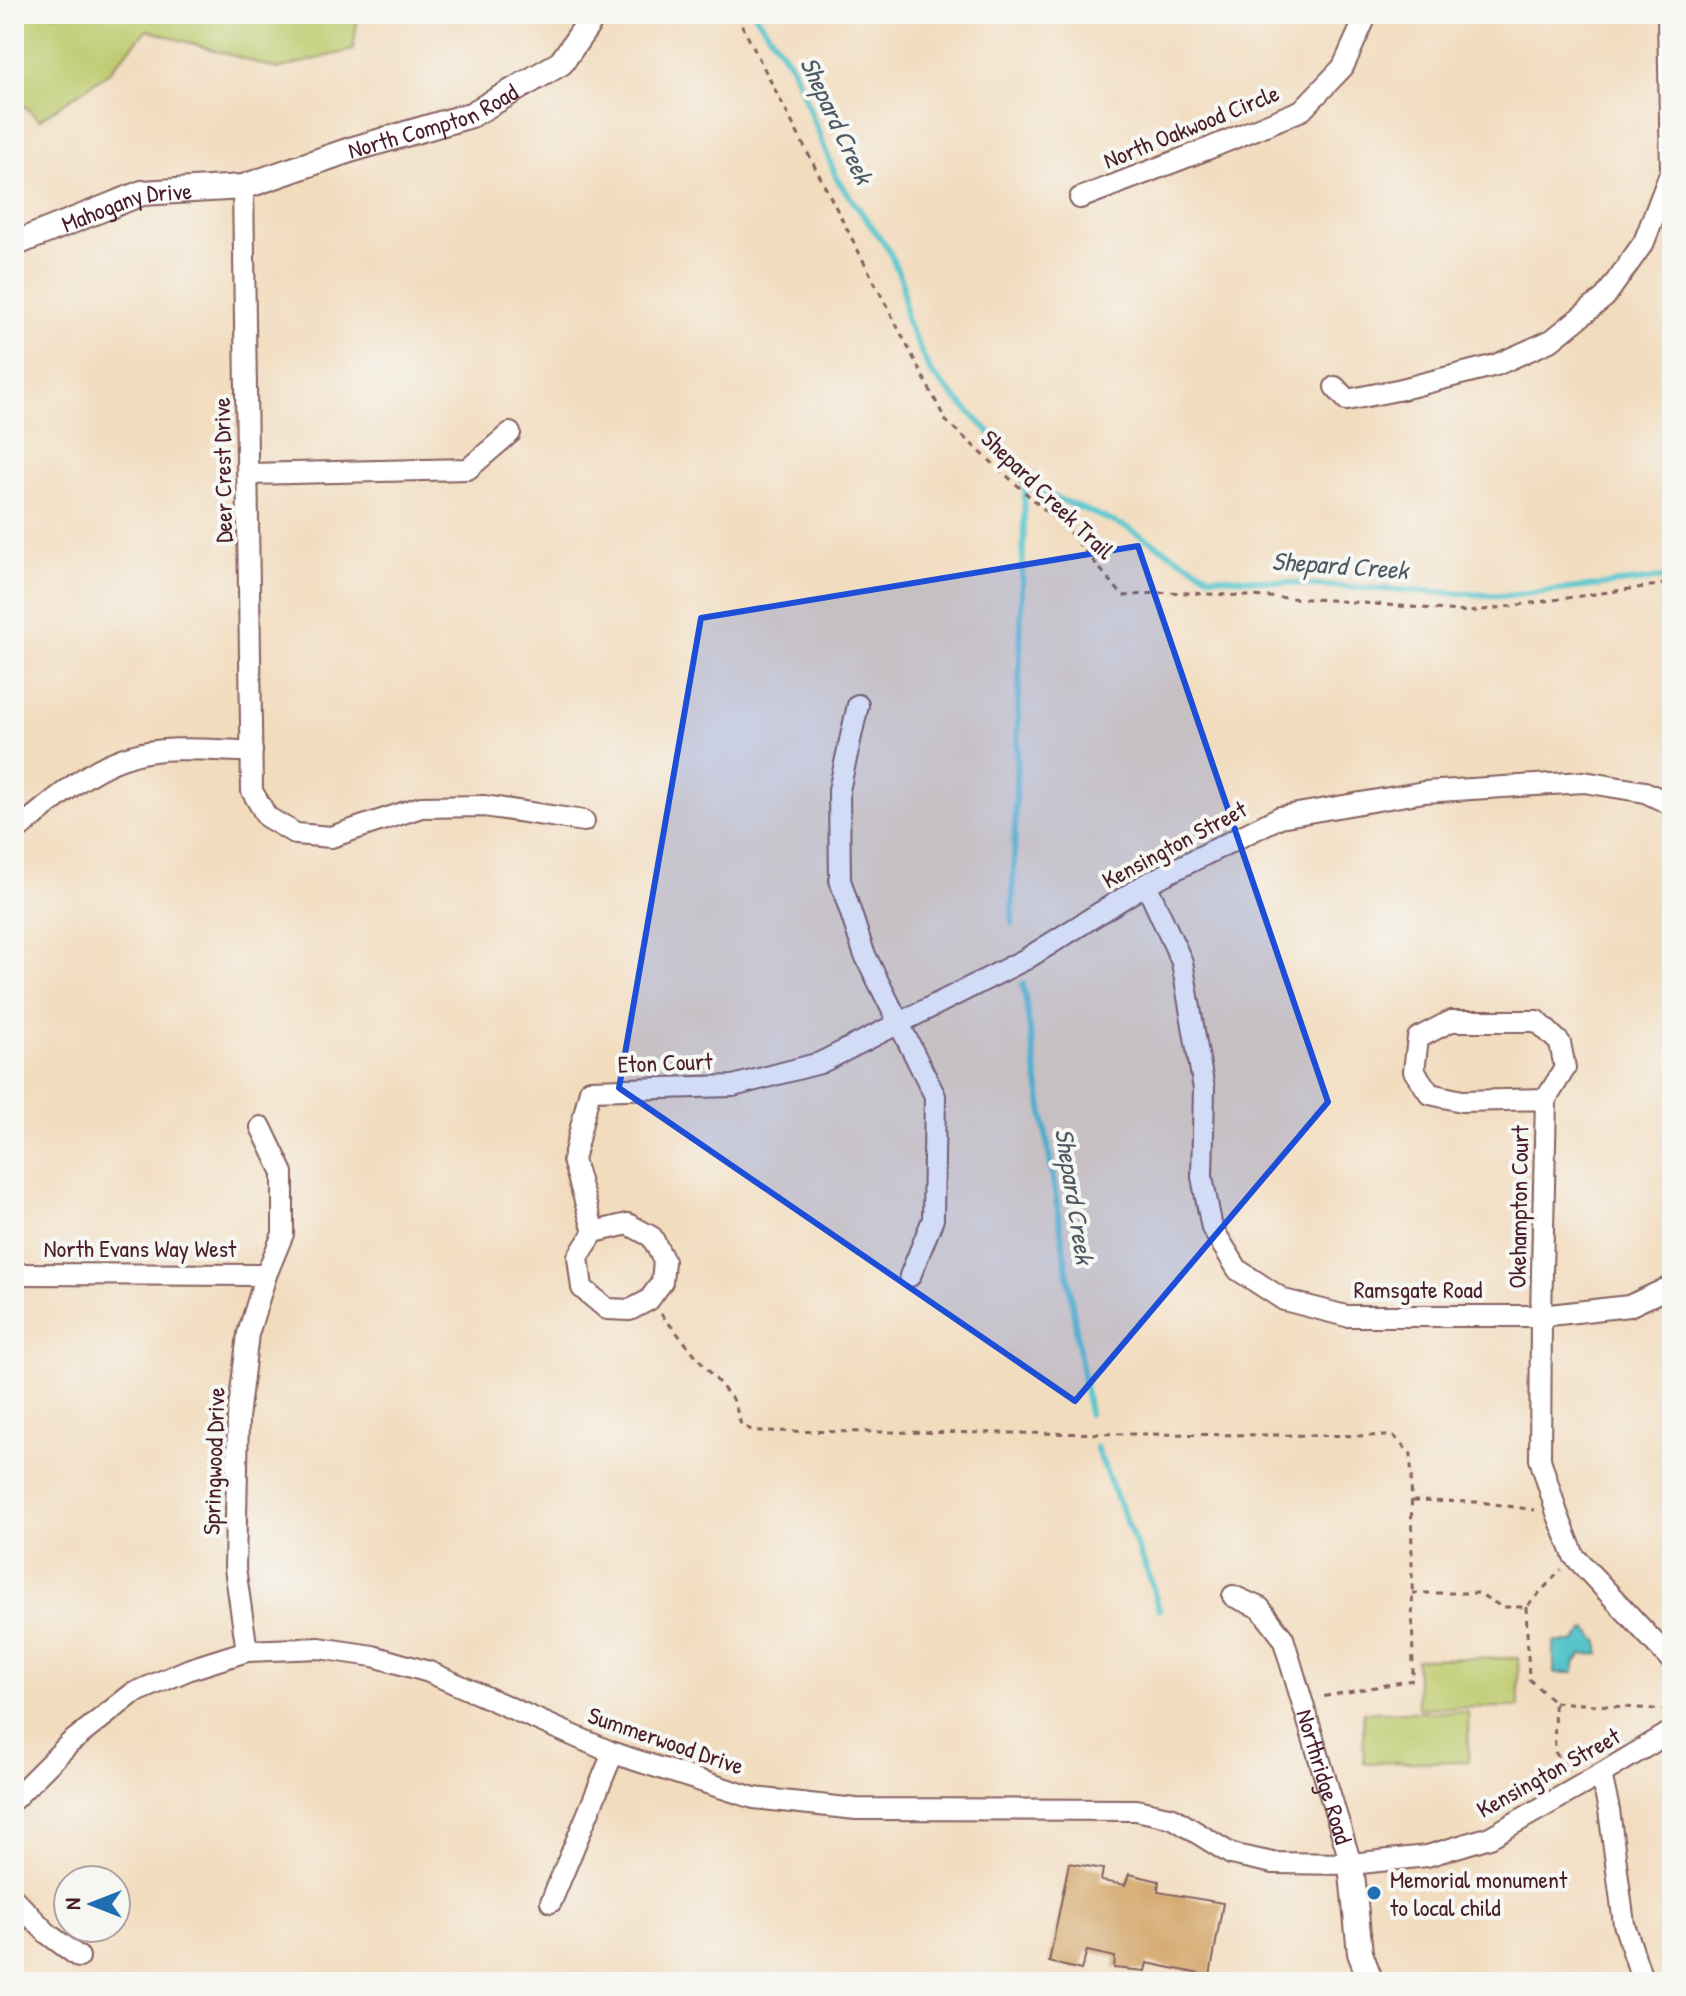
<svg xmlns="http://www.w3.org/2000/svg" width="1686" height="1996" viewBox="0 0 1686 1996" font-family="'Patrick Hand',sans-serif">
  <rect width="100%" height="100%" fill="#f6f6f2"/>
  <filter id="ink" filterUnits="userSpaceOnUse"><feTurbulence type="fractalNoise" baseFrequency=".0125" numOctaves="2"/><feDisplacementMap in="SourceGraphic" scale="16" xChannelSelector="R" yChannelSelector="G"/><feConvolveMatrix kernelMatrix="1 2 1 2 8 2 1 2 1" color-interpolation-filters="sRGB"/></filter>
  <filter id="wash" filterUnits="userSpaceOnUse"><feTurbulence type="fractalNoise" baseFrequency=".006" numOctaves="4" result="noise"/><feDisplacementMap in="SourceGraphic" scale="32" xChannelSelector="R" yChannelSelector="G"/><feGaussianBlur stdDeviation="1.8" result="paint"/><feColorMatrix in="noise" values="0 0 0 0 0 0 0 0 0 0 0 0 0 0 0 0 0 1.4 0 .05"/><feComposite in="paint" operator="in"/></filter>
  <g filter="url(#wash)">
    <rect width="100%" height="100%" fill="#f2dcbe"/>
    <g fill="#bdcb6e" stroke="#84754c" stroke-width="2">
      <path d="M14,14H358L353,50L277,69L147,30L108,73L39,120L14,96Z"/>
      <path d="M1518,1658L1519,1707L1418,1708L1416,1659Z"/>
      <path d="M1363,1712H1468L1469,1761L1364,1763Z"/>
    </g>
    <path fill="#56c4ca" stroke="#50727a" stroke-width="2" d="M1586,1629L1599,1642V1654L1582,1655L1574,1664V1673H1554V1642H1574Z"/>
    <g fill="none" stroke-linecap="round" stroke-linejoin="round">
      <g stroke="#56c4ca" stroke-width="6">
        <path d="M755,14L792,66L837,179L888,249L902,281L906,319L931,373L1003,446L1025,485L1012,924"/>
        <path d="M1025,485L1126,527L1210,576L1326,586L1506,596L1672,577"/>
        <path d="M1023,984L1089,1414"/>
        <path d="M1096,1447L1151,1581L1159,1610"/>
      </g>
    </g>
    <g id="blocks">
      <path fill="#d09e5c" d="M1069,1863L1103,1869L1101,1881L1125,1885L1129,1874L1159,1881L1158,1892L1223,1903L1210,1976L1147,1963L1145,1971L1114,1968L1115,1957L1087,1951L1081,1970L1049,1962Z"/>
    </g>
  </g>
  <g filter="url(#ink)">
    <use href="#blocks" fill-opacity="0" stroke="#85615e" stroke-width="2"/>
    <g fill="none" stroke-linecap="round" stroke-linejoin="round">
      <g stroke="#85615e" stroke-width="24">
        <g id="minor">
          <path d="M243,187L252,791L267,817L296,834L331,837L421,807L484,806L584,821"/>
          <path d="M1080,198L1210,148L1302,110L1343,67L1367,14"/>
          <path d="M1335,387L1347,400L1402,389L1496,365L1552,340L1605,297L1644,242L1671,171L1668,14"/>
          <path d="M248,474L468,469L510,433"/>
          <path d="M858,705L839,790L840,880L864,953L935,1096L933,1219L910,1276"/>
          <path d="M14,830L21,827C55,800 90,766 134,755C170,745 215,751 252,751"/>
          <path d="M1146,884L1182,962L1204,1089L1202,1177L1212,1228L1238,1270L1284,1300L1346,1316H1541L1629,1306L1672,1286"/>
          <path d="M1546,1099L1462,1101L1430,1094L1414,1071L1418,1038L1451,1021H1537L1560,1043L1565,1068L1546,1099L1541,1316L1540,1459L1557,1513L1574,1556L1672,1661"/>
          <path d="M594,1232L578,1257L582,1288L607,1309L630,1310L649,1300L662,1282L664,1261L652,1237L628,1224L594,1232L573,1160L590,1090L733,1086L820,1063L1026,959L1146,884L1280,817L1424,792L1584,782L1645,792L1672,805"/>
          <path d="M14,1274L266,1275"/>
          <path id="s1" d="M1233,1596L1260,1608L1283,1638L1351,1864"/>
          <path d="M247,1651L235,1568L238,1418L248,1334L266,1275L283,1234V1173L261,1127"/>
          <path d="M1601,1774L1609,1810L1624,1924L1642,1979"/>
          <path d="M14,1799L70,1743L132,1694L190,1669L247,1651L319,1648L373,1656L429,1672L613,1753L754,1798L856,1809L1136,1810L1173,1818L1231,1854L1273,1863L1351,1864L1427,1856L1490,1837L1601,1774L1672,1731"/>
          <path d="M14,1899L48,1934L79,1957"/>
          <path d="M551,1902L613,1753"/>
        </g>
      </g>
      <g stroke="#85615e" stroke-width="28">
        <g id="tertiary">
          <path id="s2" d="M14,244L142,193L243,187L350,150L471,115L561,63L595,14"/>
          <path d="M1351,1864L1360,1953L1371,1982"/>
        </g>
      </g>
      <g stroke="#85615e" stroke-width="3" stroke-dasharray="6 6" stroke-linecap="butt">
        <path d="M736,14L946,421L1069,532L1123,596L1168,592L1329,600L1469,612L1672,583"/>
        <path d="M661,1314L734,1401L741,1425L754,1431L1394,1436L1411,1454L1413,1680L1321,1697"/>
        <path d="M1412,1501L1480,1502L1535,1510"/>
        <path d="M1412,1593H1478L1502,1607H1526L1561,1570"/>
        <path d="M1526,1607L1529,1679L1554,1702L1555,1752L1569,1772"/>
        <path d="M1554,1702L1668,1710"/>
      </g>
      <use href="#minor" stroke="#fff" stroke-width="20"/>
      <use href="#tertiary" stroke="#fff" stroke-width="24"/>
    </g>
  </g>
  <path fill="#1d4ed8" fill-opacity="0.2" stroke="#1d4ed8" stroke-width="6" stroke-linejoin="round" d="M1138,546L1328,1102L1075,1401L619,1088L701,618Z"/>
  <circle fill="#1f6fb2" stroke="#f6f6f2" stroke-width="3" cx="1374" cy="1893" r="8"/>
  <g text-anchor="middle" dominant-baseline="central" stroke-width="8" stroke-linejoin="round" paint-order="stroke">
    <g font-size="24" fill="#4a1f2b" stroke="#f6f6f2">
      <text stroke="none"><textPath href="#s2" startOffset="440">North Compton Road</textPath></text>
      <text transform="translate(1191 126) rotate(-22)">North Oakwood Circle</text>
      <text stroke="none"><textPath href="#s2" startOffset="120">Mahogany Drive</textPath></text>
      <text transform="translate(222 470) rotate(-91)">Deer Crest Drive</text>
      <text transform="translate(1048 494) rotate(44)">Shepard Creek Trail</text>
      <text transform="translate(1174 844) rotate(-28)">Kensington Street</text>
      <text transform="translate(665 1062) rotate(-2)">Eton Court</text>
      <text transform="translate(1518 1207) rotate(-89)">Okehampton Court</text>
      <text x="140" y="1248">North Evans Way West</text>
      <text x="1418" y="1289">Ramsgate Road</text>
      <text transform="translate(213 1461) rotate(-88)">Springwood Drive</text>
      <text transform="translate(666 1740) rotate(19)">Summerwood Drive</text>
      <text transform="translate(1548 1772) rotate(-29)">Kensington Street</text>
      <text stroke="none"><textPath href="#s1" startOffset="212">Northridge Road</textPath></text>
    </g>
    <g font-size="24" fill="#4a1f2b" stroke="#f6f6f2" text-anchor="start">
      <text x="1390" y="1879">Memorial monument<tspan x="1390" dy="28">to local child</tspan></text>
    </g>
    <g font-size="26" font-style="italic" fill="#4e5963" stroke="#f6f6f2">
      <text transform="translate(837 120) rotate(65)">Shepard Creek</text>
      <text transform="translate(1340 565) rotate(4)">Shepard Creek</text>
      <text transform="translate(1075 1196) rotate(81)">Shepard Creek</text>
    </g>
  </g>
  <rect width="1686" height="1996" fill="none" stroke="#f6f6f2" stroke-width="48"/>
  <g transform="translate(92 1904) rotate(270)"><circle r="38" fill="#f6f6f2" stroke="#b1a0a2" stroke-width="2"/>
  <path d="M0-6L14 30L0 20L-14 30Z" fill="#1f6fb2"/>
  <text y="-12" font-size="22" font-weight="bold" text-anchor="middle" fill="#4a1f2b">N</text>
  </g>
</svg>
